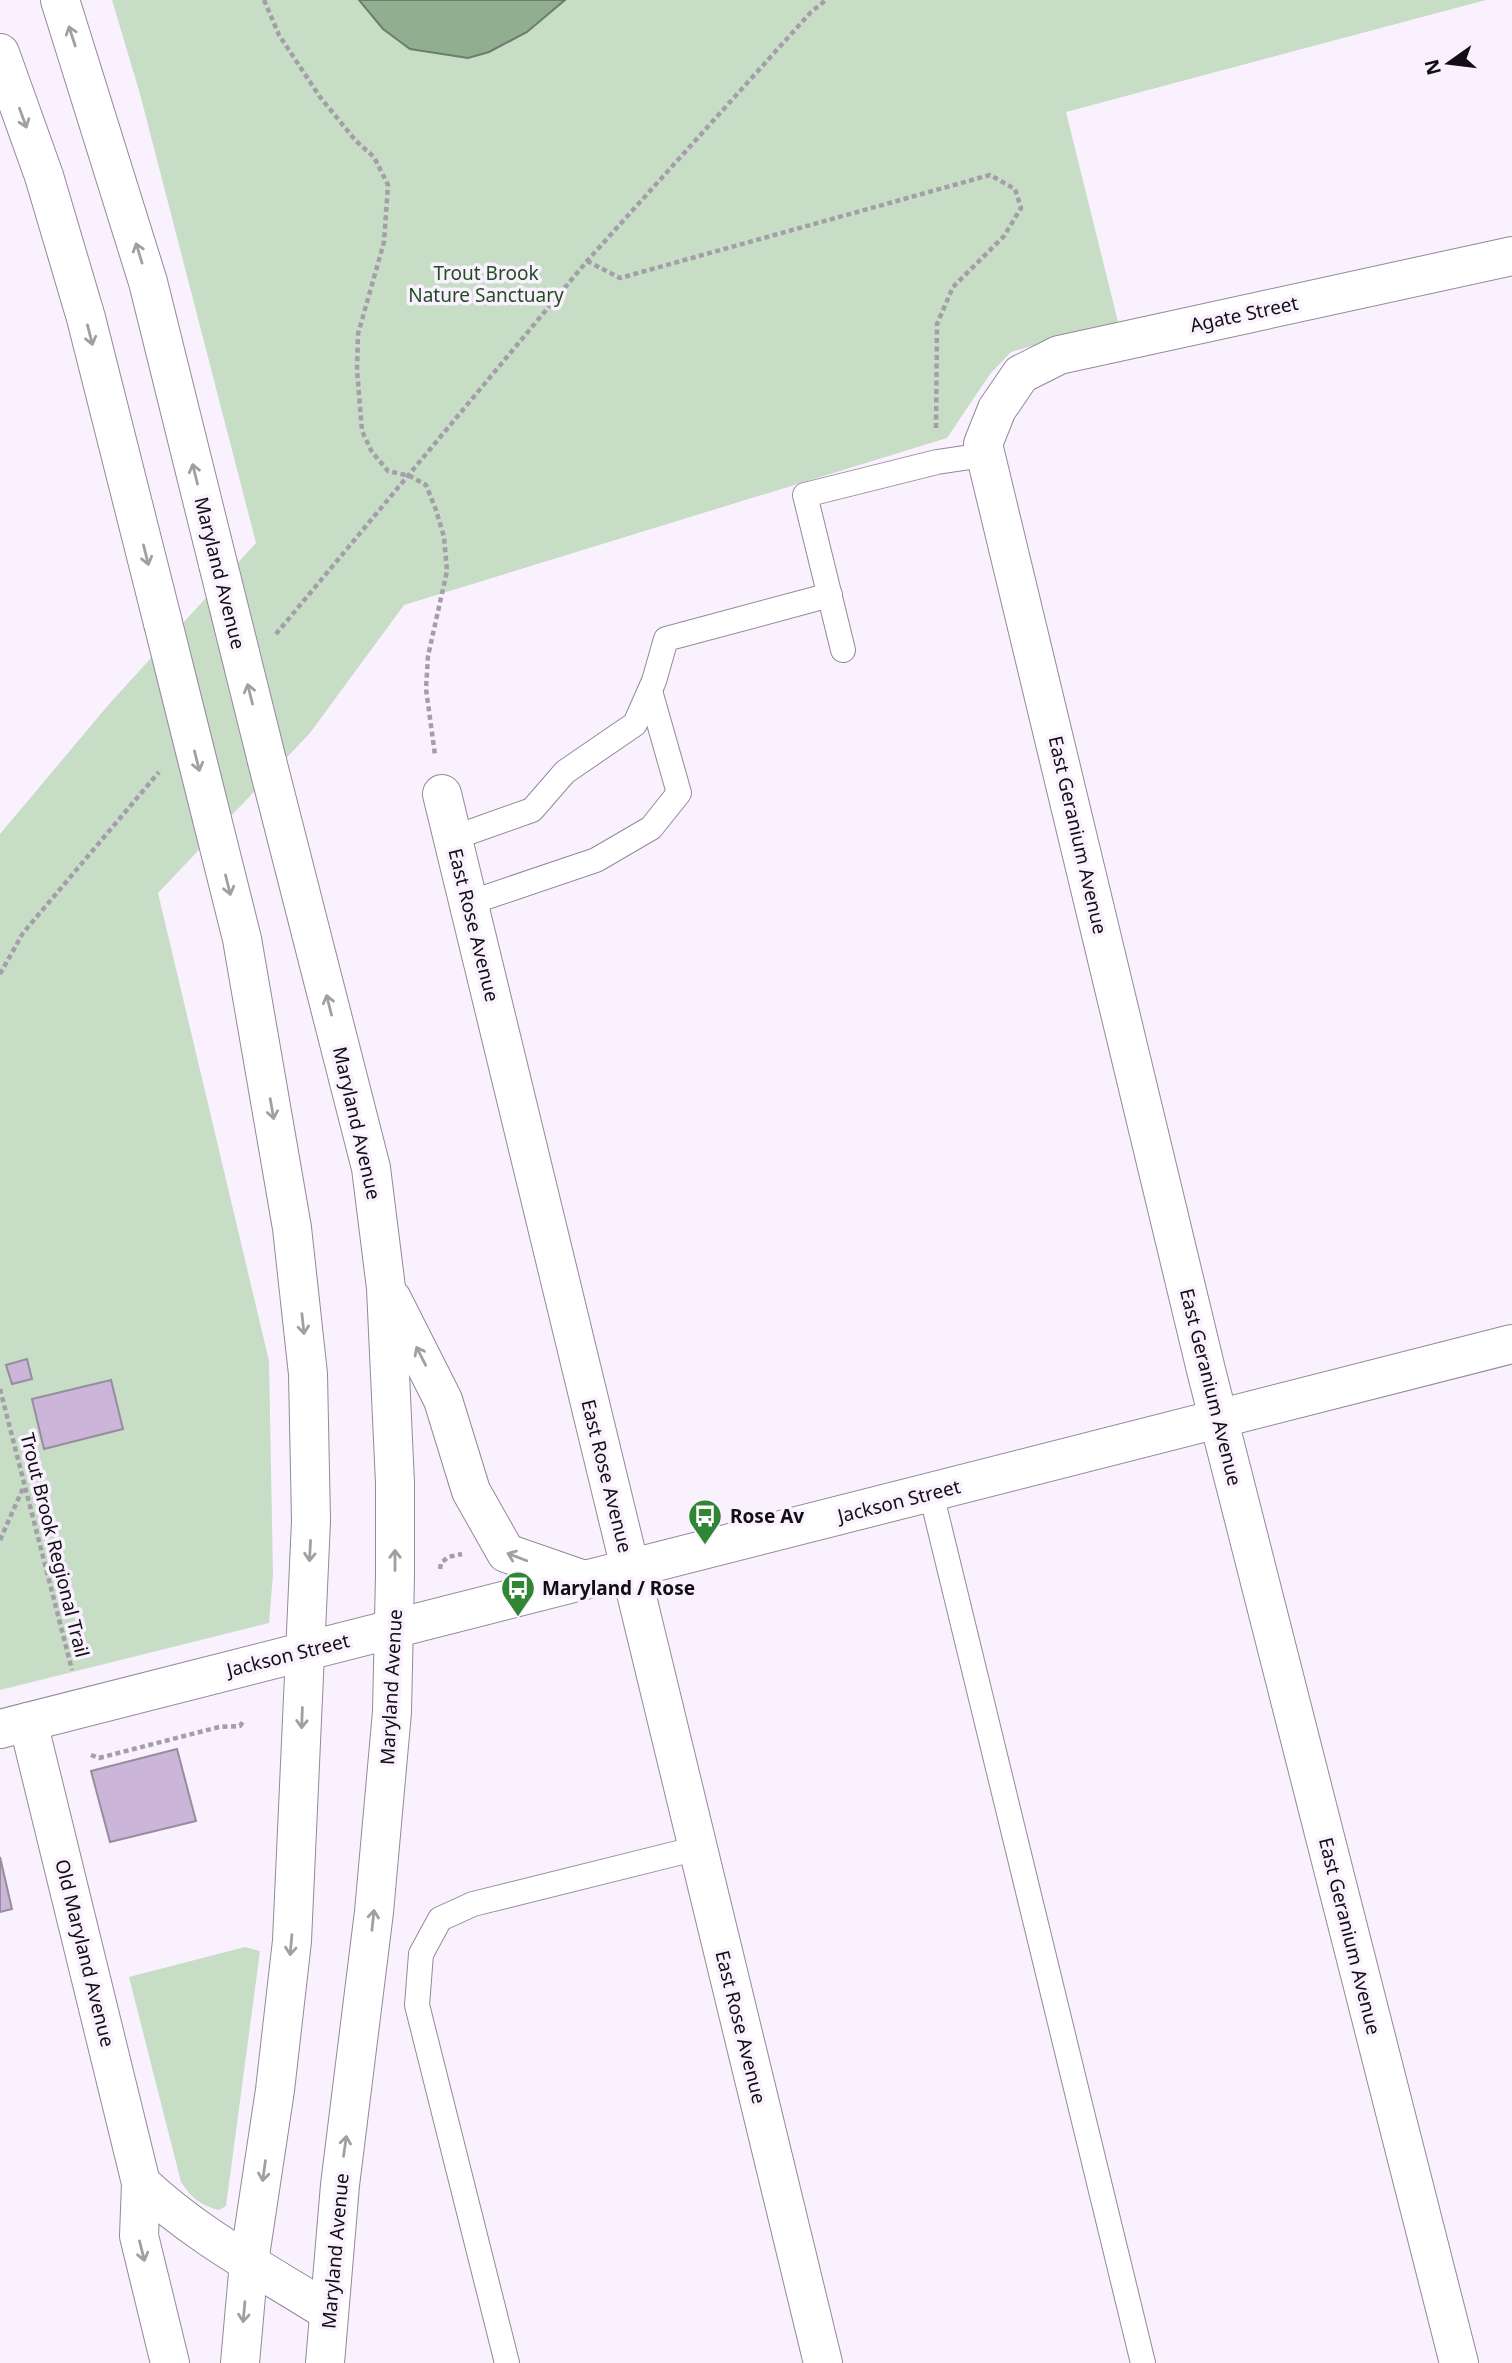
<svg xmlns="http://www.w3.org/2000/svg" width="1512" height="2363" viewBox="0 0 1512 2363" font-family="'Noto Sans',sans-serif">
  <rect width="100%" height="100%" fill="#faf1ff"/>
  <g fill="#c7ddc6">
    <path d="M112,0H1486L1066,112L1118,322L1011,352L990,374L947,438L404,605L310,733L158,893L269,1361L273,1575L269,1623L0,1690V834L110,703L256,543L140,94Z"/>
    <path d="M245,1947L260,1951L226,2206L219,2210C201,2206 191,2197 181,2182L129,1977Z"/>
  </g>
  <path fill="#91ae90" stroke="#6b7e6b" stroke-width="2" d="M359,0H565L527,32L489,52L468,58L410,49L383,29Z"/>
  <g fill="#cbb5d8" stroke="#978d9d" stroke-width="2">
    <path d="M27,1359L32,1379L12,1384L6,1365Z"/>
    <path d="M111,1380L123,1429L44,1449L32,1399Z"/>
    <path d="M177,1749L196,1821L110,1842L91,1771Z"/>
    <path d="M0,1857L12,1909L0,1912Z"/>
  </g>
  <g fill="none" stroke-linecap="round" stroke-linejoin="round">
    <g stroke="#938999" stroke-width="26">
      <g id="service">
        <path d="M843,650L805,495L937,462L984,455"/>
        <path d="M453,838L532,810L565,772L635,724L654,681L666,639L830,595"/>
        <path d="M469,903L596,860L651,828L679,793L650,691"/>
        <path d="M931,1493L1143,2363"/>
        <path d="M507,2363L417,2005L421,1954L440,1919L473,1904L698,1848"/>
      </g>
    </g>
    <g stroke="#938999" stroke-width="40">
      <g id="minor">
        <path d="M442,794L823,2363"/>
        <path d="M28,1722L141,2183L139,2236L170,2363"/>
        <path d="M141,2183C197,2236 264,2271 329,2312"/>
        <path d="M1459,2363L1206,1370L983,444L997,409L1021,374L1059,355L1512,256"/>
      </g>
    </g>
    <g stroke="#938999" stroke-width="40">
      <path id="tertiary" d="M0,1729C504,1600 1008,1472 1512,1344"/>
    </g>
    <g stroke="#938999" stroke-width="40">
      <g id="secondary">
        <path d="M60,0L148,282L218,564"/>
        <path d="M0,53L44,176L86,318L163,623"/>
        <path d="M267,761L371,1168L386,1288L395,1483V1575L392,1712L374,1912L340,2185L325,2363"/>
        <path d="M212,819L242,939L292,1228L308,1374L311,1521L292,1941L275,2090L249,2262L240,2363"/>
        <path d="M392,1299L443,1400L471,1491L506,1553L581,1579"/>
      </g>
    </g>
    <g stroke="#a49ea8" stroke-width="4.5" stroke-dasharray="5 3.5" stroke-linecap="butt">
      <path d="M264,0L279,35L320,97L356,141L374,157L388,185L384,242L358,334L357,370L362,431L372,452L388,471L410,476L426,485L436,510L444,537L447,571L428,656L426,689L435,755"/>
      <path d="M587,261L620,278L990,175L1015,189L1021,208L1004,236L953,287L937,324L936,429"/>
      <path d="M276,634L587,261L811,12L826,0"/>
      <path d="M0,974L23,933L159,772"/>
      <path d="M0,1389L72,1670"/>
      <path d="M0,1540L24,1486"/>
      <path d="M440,1569L441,1563L448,1557L462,1554"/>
      <path d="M91,1755L99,1758L219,1727L240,1726L244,1720"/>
    </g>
    <use href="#service" stroke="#fff" stroke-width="24"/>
    <use href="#minor" stroke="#fff" stroke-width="38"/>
    <use href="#tertiary" stroke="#fff" stroke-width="38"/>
    <use href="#secondary" stroke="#fff" stroke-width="38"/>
    <g stroke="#938999" stroke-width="40" stroke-linecap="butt">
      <g id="secondary-bridge">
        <path d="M218,564L267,761"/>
        <path d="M163,623L212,819"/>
      </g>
    </g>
    <use href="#secondary-bridge" stroke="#fff" stroke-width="38"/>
  </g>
  <defs><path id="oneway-shaft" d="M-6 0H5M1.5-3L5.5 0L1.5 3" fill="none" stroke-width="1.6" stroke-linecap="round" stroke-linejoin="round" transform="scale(1.75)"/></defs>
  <g stroke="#a09fa1">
    <use href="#oneway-shaft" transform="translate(72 36) rotate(-108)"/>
    <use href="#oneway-shaft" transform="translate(23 118) rotate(70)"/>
    <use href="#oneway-shaft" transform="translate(139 253) rotate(-107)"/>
    <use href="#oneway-shaft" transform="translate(90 335) rotate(76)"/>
    <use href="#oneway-shaft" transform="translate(195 474) rotate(-104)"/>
    <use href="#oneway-shaft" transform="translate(146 555) rotate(76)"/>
    <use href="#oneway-shaft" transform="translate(250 694) rotate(-104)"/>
    <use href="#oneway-shaft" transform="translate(197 761) rotate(76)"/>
    <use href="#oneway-shaft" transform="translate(228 885) rotate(76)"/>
    <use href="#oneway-shaft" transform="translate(329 1005) rotate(-104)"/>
    <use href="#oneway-shaft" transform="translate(272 1109) rotate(80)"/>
    <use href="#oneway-shaft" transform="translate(303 1324) rotate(84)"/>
    <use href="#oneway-shaft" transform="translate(421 1356) rotate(-117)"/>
    <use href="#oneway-shaft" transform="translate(310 1551) rotate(93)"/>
    <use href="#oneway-shaft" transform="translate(517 1557) rotate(-159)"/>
    <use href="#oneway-shaft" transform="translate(395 1560) rotate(-90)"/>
    <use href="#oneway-shaft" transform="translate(302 1718) rotate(92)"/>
    <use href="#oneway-shaft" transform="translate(373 1920) rotate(-84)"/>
    <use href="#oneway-shaft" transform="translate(291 1945) rotate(95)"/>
    <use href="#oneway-shaft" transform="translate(345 2146) rotate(-82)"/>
    <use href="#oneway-shaft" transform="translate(264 2171) rotate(98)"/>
    <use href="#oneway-shaft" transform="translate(142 2251) rotate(76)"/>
    <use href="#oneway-shaft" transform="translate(244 2312) rotate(95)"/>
  </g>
  <defs>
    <g id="bus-pin" transform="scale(1.75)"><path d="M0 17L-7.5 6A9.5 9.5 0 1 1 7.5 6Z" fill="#308634" stroke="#faf1ff"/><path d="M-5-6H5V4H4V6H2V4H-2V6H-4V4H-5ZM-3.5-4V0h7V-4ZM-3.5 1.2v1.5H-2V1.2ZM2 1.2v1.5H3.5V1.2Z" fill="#fff"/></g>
  </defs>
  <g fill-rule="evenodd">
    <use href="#bus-pin" x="705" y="1516"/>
    <use href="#bus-pin" x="518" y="1588"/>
  </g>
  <g text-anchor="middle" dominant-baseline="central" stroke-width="7" stroke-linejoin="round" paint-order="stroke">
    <g font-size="19" fill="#224c22" stroke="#faf1ff">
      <text x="486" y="273">Trout Brook<tspan x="486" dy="22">Nature Sanctuary</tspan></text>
    </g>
    <g font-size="19" fill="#120f14" stroke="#faf1ff">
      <text transform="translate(1244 314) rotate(-12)">Agate Street</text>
      <text transform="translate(220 573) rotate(76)">Maryland Avenue</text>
      <text transform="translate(1078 835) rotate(77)">East Geranium Avenue</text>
      <text transform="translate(474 925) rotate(76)">East Rose Avenue</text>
      <text transform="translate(357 1123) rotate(77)">Maryland Avenue</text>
      <text transform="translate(1211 1387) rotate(76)">East Geranium Avenue</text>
      <text transform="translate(607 1476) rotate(76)">East Rose Avenue</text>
      <text transform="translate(899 1501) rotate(-14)">Jackson Street</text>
      <text transform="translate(55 1545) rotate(76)">Trout Brook Regional Trail</text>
      <text transform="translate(288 1655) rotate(-14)">Jackson Street</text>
      <text transform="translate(391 1687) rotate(-87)">Maryland Avenue</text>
      <text transform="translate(1350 1936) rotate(76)">East Geranium Avenue</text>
      <text transform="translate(85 1953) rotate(76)">Old Maryland Avenue</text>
      <text transform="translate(741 2027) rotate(76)">East Rose Avenue</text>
      <text transform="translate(335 2251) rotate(-85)">Maryland Avenue</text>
    </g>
    <g font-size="19" font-weight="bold" fill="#120f14" stroke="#faf1ff" text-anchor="start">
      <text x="730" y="1516">Rose Av</text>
      <text x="542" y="1588">Maryland / Rose</text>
    </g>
  </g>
  <g transform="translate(1449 63) rotate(256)" stroke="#faf1ff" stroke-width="5" paint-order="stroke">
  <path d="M0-5L12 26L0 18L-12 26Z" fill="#120f14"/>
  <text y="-10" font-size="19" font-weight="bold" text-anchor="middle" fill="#120f14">N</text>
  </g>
</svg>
